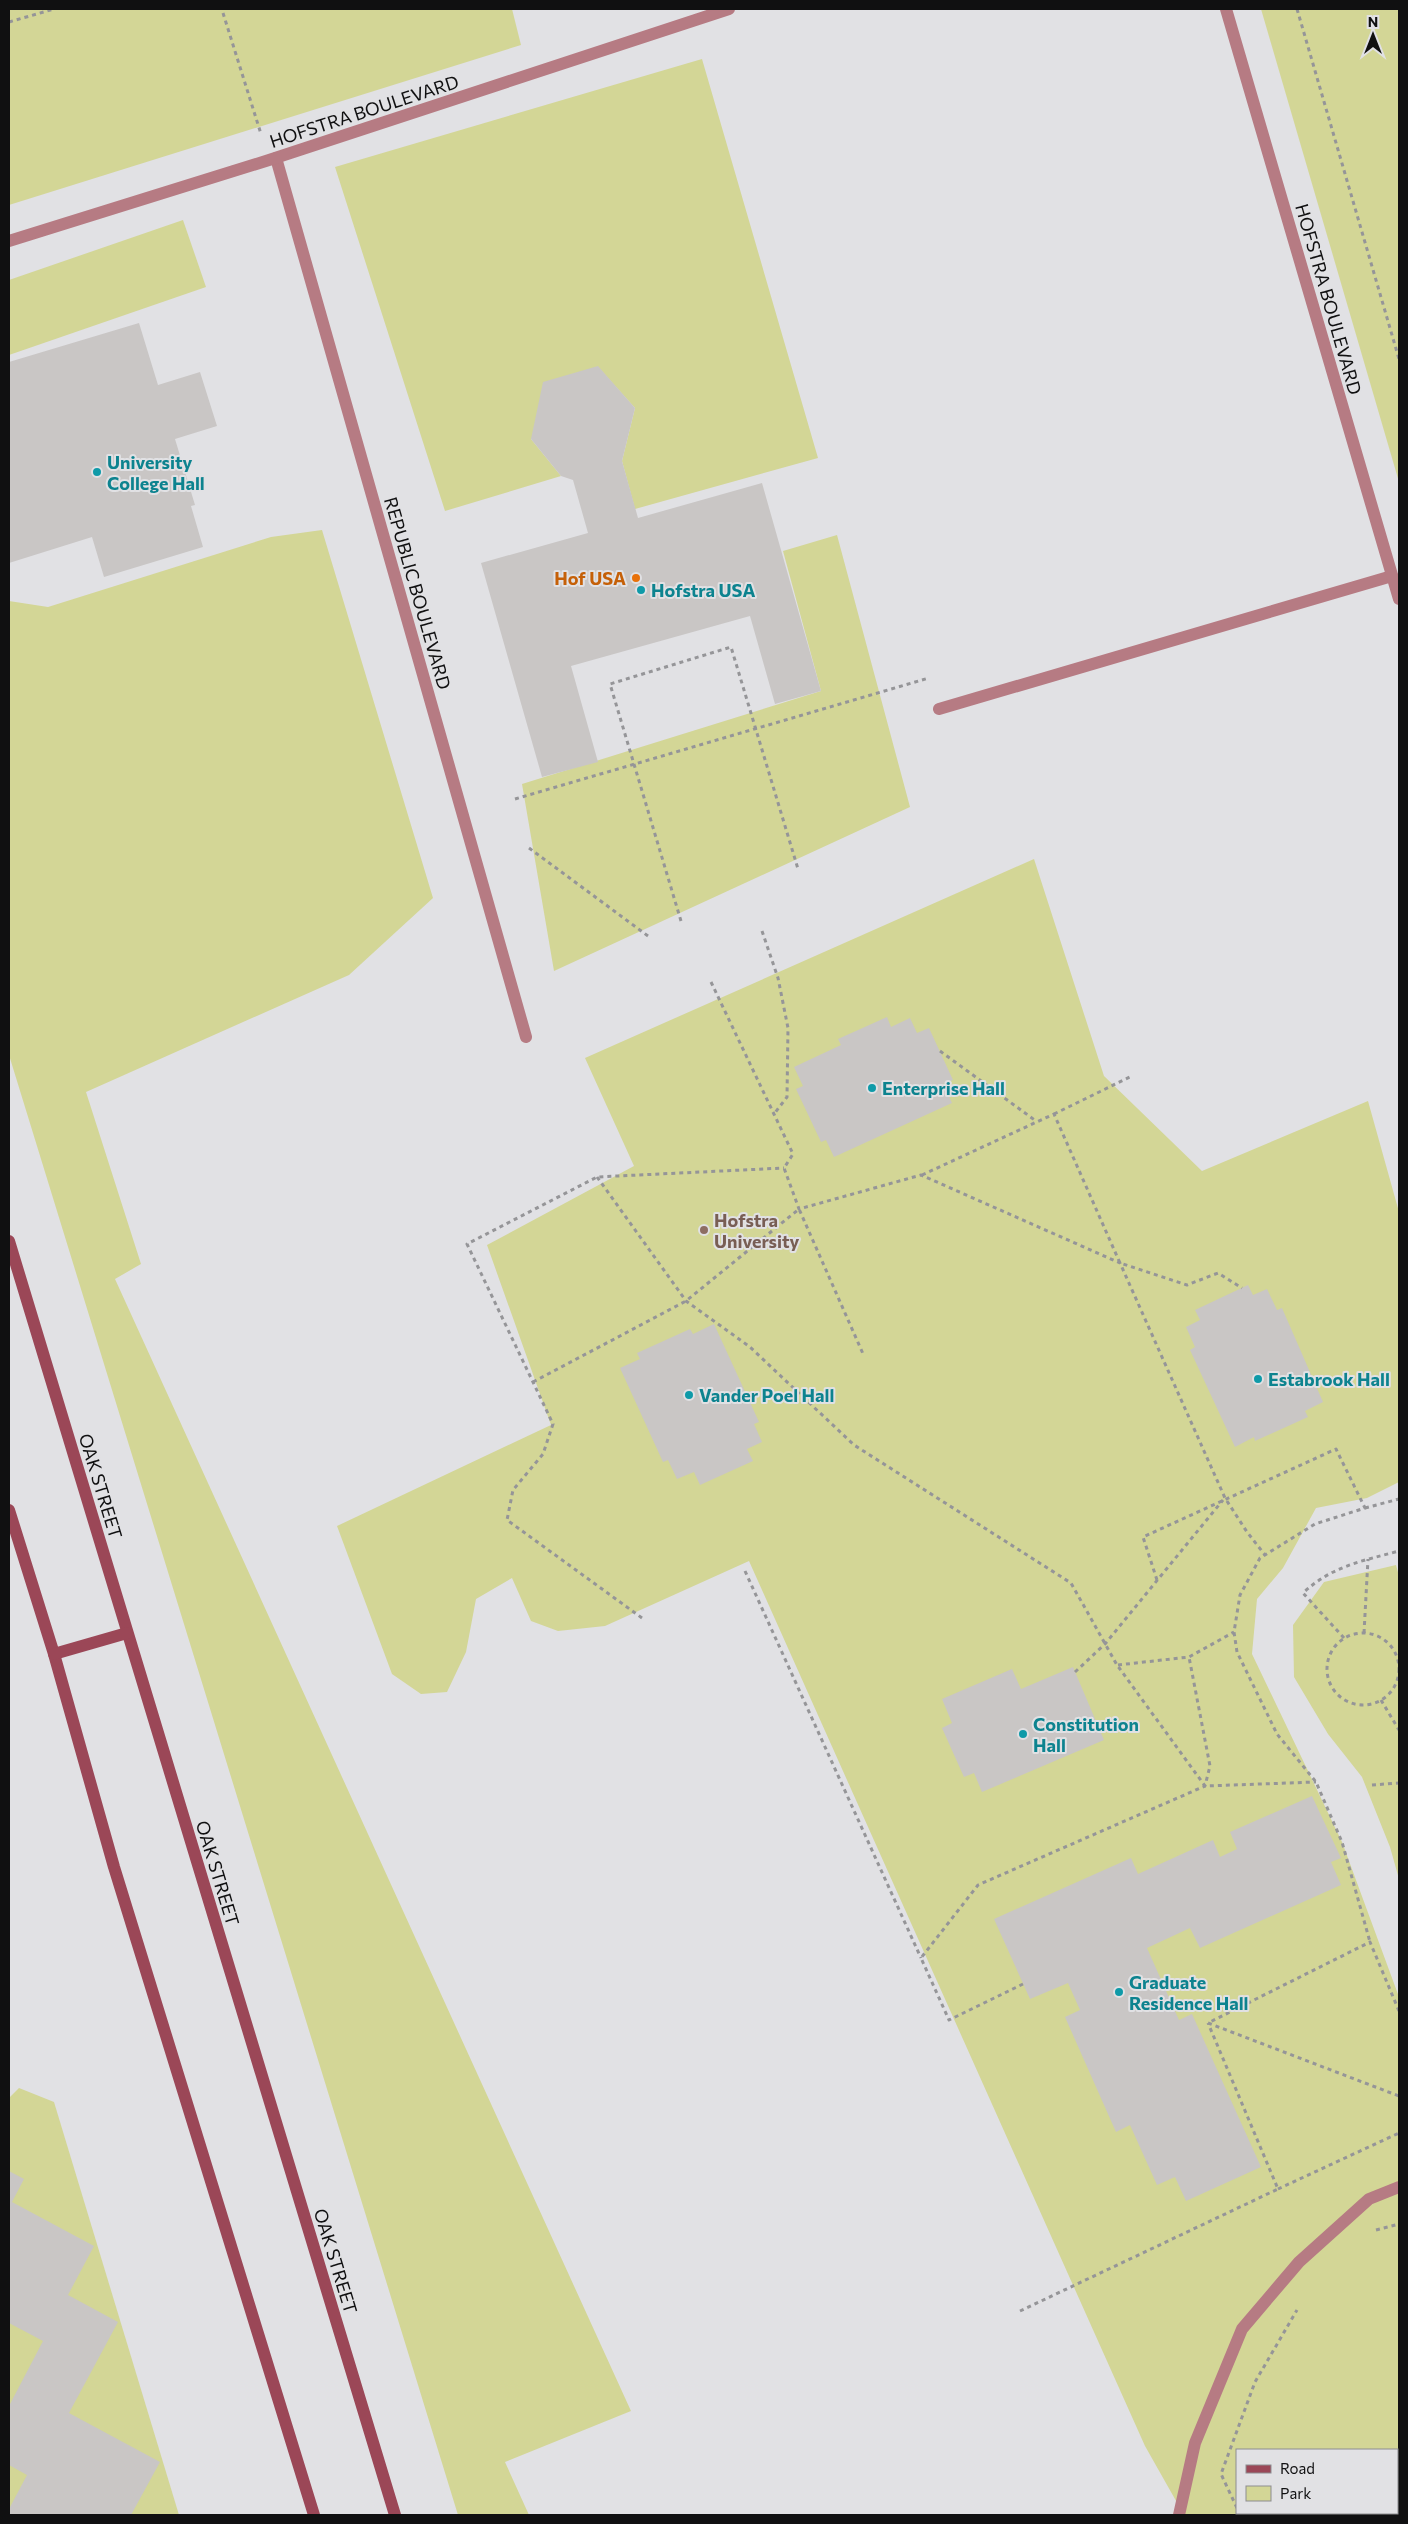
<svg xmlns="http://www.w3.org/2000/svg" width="1408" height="2524" viewBox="0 0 1408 2524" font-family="Commissioner,sans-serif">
  <rect width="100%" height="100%" fill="#e1e1e4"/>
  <g fill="#d3d696" fill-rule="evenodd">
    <path d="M9,9H512L521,45L9,205Z"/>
    <path d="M1261,9H1399V482Z"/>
    <path d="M702,59L818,458L635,509L622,461L635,408L598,367L531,439L561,476L445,511L335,167Z"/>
    <path d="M183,220L206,287L9,355V280Z"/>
    <path d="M322,530L433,898L349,975L86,1092L141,1264L115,1279L631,2411L505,2462L529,2515H458L9,1055V601L48,607L271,537Z"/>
    <path d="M837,535L910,807L554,971L522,784L821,691L783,551Z"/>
    <path d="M1034,859L1104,1076L1202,1171L1368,1101L1399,1212V1482L1367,1498L1316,1508L1283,1568L1257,1599L1252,1654L1342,1842L1399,1997V2515H1184L1145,2446L749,1561L605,1626L558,1631L531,1621L512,1578L476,1599L466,1652L447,1692L421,1694L392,1674L337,1526L551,1425L487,1245L634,1166L585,1058ZM1237,2450H1397V2513H1237Z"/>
    <path d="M1396,1565L1399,1576V1879L1390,1847L1362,1777L1328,1734L1294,1677L1293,1625L1324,1582Z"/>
    <path d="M19,2088L54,2102L179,2515H9V2098Z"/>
  </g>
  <g fill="#c9c6c5">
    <path d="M139,323L158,385L200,372L217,426L175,439L195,505L191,506L203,547L104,577L92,537L9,563V362Z"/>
    <path d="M598,366L635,408L622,461L638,518L762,483L821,691L775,704L750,616L571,666L598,762L542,777L481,563L588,533L573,480L561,476L531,439L543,382Z"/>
    <path d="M887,1017L891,1027L910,1018L917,1033L929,1028L953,1080L943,1084L952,1103L834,1157L826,1140L821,1142L796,1089L803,1086L794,1067L841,1045L838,1039Z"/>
    <path d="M1248,1285L1253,1295L1267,1289L1277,1310L1282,1308L1323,1402L1305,1411L1308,1417L1255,1441L1254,1437L1235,1447L1190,1350L1195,1347L1186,1327L1200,1320L1195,1310Z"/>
    <path d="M714,1324L759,1422L754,1424L762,1442L747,1449L753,1461L700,1485L694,1472L677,1479L668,1460L663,1462L620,1368L640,1359L637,1353L690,1329L693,1334Z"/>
    <path d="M1073,1667L1104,1740L982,1792L974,1773L964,1777L942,1728L952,1723L942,1699L1012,1669L1021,1689Z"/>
    <path d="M1312,1796L1341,1858L1331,1862L1341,1885L1200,1948L1190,1928L1147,1948L1179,2020L1192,2014L1261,2167L1186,2201L1175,2177L1157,2185L1130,2125L1116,2132L1065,2017L1080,2010L1068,1983L1030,1999L994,1919L1131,1858L1138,1874L1213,1840L1220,1857L1237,1849L1230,1832Z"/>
    <path d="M9,2171L24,2179L12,2202L94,2246L68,2295L118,2322L69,2413L160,2462L131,2515H9V2509L27,2475L9,2465V2406L43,2341L9,2323Z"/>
  </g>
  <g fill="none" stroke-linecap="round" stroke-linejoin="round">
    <g stroke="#959598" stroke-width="3" stroke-dasharray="4 4" stroke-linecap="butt">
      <path d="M1297,9L1399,359"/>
      <path d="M223,13L261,134"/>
      <path d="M9,22L54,9"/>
      <path d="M515,799L929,678"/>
      <path d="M529,848L648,936"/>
      <path d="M681,921L610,684L731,647L798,869"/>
      <path d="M762,931L778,978L788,1028L787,1097L774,1114"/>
      <path d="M711,982L793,1154L784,1168L799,1209L921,1175L1120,1263L1225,1498L1247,1532L1265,1555"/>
      <path d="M940,1051L1036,1121"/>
      <path d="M1054,1114L1132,1076"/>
      <path d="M922,1175L1054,1114L1120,1263L1187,1285L1218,1273L1242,1288"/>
      <path d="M597,1177L686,1301L750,1347L854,1445L1071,1583L1117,1665L1205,1786L1316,1782"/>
      <path d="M533,1382L686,1301L799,1209L864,1356"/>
      <path d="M1365,1508L1399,1499"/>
      <path d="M745,1571L921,1958"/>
      <path d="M1157,1580L1143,1537L1336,1449L1365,1508L1315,1524L1260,1558L1240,1595L1234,1632L1237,1652L1277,1734L1316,1782L1342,1842L1370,1942"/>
      <path d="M642,1618L507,1520L513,1490L543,1454L553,1424L467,1244L597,1177L784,1168"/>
      <path d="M1364,1633L1368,1559"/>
      <circle cx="1363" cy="1669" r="36"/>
      <path d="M1344,1638L1303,1593C1332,1566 1362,1561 1399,1551"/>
      <path d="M1118,1665L1189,1657L1234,1632"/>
      <path d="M1075,1672L1105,1644L1223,1500"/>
      <path d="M1381,1700L1399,1730"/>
      <path d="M1372,1785L1399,1783"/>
      <path d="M1023,1984L949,2020L921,1958L978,1885L1205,1786L1210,1766L1189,1657"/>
      <path d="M1399,2011L1370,1942L1208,2023L1399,2096"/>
      <path d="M1278,2189L1399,2133"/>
      <path d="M1376,2230L1399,2224"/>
      <path d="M1020,2311L1278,2189L1208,2023"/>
      <path d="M1237,2508L1221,2474L1255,2382L1297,2310"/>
      <path d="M1244,2513L1247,2515"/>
    </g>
    <path stroke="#b67b83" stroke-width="12" d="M939,709L1392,576"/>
    <g stroke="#b67b83" stroke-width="12">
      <path d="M1226,9L1399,599"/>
      <path d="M276,158L526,1037"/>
      <path d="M9,241L269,160L729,9"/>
      <path d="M1179,2515L1195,2443L1242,2329L1299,2262L1369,2199L1399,2187"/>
    </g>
    <g stroke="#9b4757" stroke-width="12">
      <path d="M9,1241L395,2515"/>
      <path d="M9,1510L54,1654L114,1867L314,2515"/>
      <path d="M54,1654L127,1633"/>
    </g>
  </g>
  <g fill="#0f9aa8" stroke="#e1e1e4" stroke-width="2">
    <circle cx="97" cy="472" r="5"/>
    <circle cx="641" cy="590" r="5"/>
    <circle cx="872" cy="1088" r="5"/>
    <circle cx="1258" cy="1379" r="5"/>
    <circle cx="689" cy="1395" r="5"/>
    <circle cx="1023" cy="1734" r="5"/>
    <circle cx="1119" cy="1992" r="5"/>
  </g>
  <circle fill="#e8710a" stroke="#e1e1e4" stroke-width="2" cx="636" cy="578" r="5"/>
  <circle fill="#8d6e63" stroke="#e1e1e4" stroke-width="2" cx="704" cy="1230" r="5"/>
  <g text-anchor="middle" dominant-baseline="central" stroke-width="4" stroke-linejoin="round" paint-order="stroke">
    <g font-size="18" fill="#101011" stroke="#e1e1e4">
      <text transform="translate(364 111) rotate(-18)">HOFSTRA BOULEVARD</text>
      <text transform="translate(1329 299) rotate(74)">HOFSTRA BOULEVARD</text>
      <text transform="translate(418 593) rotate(74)">REPUBLIC BOULEVARD</text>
      <text transform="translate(101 1486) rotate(73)">OAK STREET</text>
      <text transform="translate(218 1873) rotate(73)">OAK STREET</text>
      <text transform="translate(336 2261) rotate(73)">OAK STREET</text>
    </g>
    <g font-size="18" font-weight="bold" fill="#0d838f" stroke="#e1e1e4" text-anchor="start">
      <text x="107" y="462">University<tspan x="107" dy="21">College Hall</tspan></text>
      <text x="651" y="590">Hofstra USA</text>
      <text x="882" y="1088">Enterprise Hall</text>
      <text x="1268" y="1379">Estabrook Hall</text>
      <text x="699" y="1395">Vander Poel Hall</text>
      <text x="1033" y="1724">Constitution<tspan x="1033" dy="21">Hall</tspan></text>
      <text x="1129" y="1982">Graduate<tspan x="1129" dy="21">Residence Hall</tspan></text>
    </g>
    <g font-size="18" font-weight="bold" fill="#c56008" stroke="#e1e1e4" text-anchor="end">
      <text x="626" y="578">Hof USA</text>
    </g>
    <g font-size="18" font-weight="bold" fill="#785e54" stroke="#e1e1e4" text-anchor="start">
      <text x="714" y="1220">Hofstra<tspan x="714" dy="21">University</tspan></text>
    </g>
  </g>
  <rect width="1408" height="2524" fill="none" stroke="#101011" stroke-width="20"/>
  <rect x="1236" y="2449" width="162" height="65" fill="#e1e1e4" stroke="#8d8d90"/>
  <rect x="1246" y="2465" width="25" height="8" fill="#9b4757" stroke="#8d8d90"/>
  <text x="1280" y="2474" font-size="15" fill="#101011">Road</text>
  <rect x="1246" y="2486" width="25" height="15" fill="#d3d696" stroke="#8d8d90"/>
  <text x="1280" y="2499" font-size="15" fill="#101011">Park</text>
  <g transform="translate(1373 35)" stroke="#e1e1e4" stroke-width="4" paint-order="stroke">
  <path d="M0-4L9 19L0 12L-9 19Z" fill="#101011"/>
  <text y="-8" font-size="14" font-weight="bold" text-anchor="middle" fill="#101011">N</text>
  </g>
</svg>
